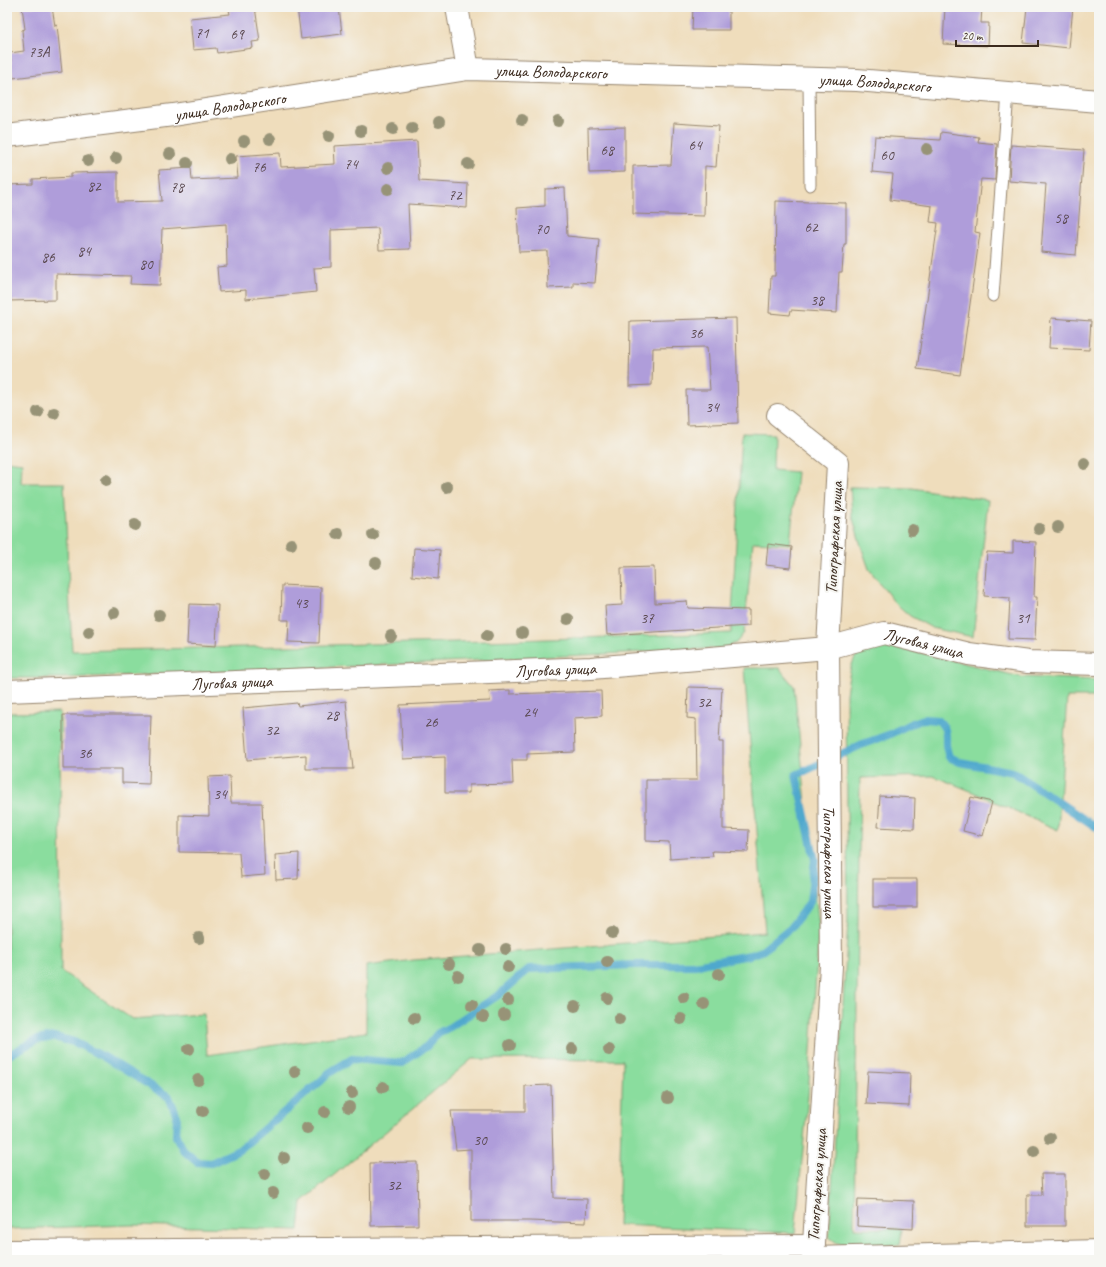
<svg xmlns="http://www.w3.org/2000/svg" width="1106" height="1267" viewBox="0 0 1106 1267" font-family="Caveat,sans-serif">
  <rect width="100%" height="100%" fill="#f6f6f2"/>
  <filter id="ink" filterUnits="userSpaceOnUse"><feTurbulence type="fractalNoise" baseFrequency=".025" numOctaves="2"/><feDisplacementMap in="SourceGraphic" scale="8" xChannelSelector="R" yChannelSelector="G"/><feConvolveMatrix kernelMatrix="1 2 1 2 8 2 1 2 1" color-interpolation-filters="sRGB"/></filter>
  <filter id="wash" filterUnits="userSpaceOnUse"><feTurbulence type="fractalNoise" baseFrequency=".012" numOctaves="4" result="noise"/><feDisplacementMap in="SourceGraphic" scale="16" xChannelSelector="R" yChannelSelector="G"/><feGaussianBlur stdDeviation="0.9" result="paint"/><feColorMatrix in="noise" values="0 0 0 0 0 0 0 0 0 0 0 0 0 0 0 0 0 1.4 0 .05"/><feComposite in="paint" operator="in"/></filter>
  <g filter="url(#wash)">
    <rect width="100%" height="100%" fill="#efddbc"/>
    <g fill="#8add9e" stroke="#62845e">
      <path d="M742,433L774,434L773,470L797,472L790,544L753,542L744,633L736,643L723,648L404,664L63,678H7V461L22,463L21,483H64L72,651L455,642L731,633Z"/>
      <path d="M850,487L912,488L988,500L973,637L932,628L910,616L894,602L869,569L861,546L852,515Z"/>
      <path d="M877,642L1021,677L1099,680V697H1067L1058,830L966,789L933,776L860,778L854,1228L902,1229L900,1245H863L837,1243L829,1237L848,921L846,694C848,682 850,660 860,651C864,647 872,645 877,642Z"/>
      <path d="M744,668H779L794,686L819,928L808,1097L795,1233L618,1225L623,1060L472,1059L302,1202L299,1230L132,1225L7,1229V713L60,712L61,971L132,1019L204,1014L207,1055L366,1032V966L414,960L765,932Z"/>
      <path d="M446,1253L738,1260H446Z"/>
    </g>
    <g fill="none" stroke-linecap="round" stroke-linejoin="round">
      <path stroke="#50a8cd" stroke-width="8" d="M7,1056L36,1040L54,1037L74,1042L104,1057L169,1097L177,1116L176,1136L184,1151L197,1162L211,1163L239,1150L321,1081L329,1073L352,1059L402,1063L427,1046L438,1033L450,1027L500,994L529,969L634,965H695L750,955L762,951L791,927L810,902L815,860L796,775L863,744L888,735L910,724L924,719L938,720C947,729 946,732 946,744C946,748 948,753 949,757L960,762L1013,772L1099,829"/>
    </g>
    <g id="blocks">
      <g fill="#af9dda">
        <path d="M22,7H52L55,26L57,25L62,72L13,78L10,53L24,51L22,30L25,29Z"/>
        <path d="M255,7L260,41L252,42L253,48L217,53L216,48L193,50L190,18L230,14L229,10Z"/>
        <path d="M297,7H339L342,34L301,39Z"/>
        <path d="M693,7H729V30H692Z"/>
        <path d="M945,7H982L981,23H989L988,46L943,44Z"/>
        <path d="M1027,7H1073L1069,48L1023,43Z"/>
        <path d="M674,123L719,126L716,167L705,166L704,216L633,214V166L671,165Z"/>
        <path d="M625,127V172L589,173L588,128Z"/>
        <path d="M941,132L979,137L978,142L997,144L995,180L981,179L975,232L980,233L960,375L917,369L938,223L930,222L932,206L890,200L893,174L872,172L875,136L940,140Z"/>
        <path d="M417,141L419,181L468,184L467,208L408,204L410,249L379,250L378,228L331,230V267L314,268L316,292L246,299V290L219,292L217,267L227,266L226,224L162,229L160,285L130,284L131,276L56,274V300L7,301V185L33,184V179L71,177V173L118,172V202L162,201L159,170L191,168L192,180L238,178L236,156L280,153L281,167L335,164L334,146Z"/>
        <path d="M1011,145L1084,150L1076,255L1041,252L1046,184L1009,181Z"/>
        <path d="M565,188L567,236L599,239L595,283L573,282V287L548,288L547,251L519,252L517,208L545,206V189Z"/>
        <path d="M776,201L846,203V244H844L842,272H839L837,313L791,310L790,315L769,313L771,276H775Z"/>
        <path d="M736,318L738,423L687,425L686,390H710L707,347L653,348L652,385L629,386L630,321Z"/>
        <path d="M1051,318L1091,321L1089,350L1049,348Z"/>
        <path d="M1013,541L1036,542L1034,597H1037L1035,640L1008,639L1010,598L984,596L987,552L1013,553Z"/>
        <path d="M768,544L792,547L790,568L766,565Z"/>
        <path d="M414,548L440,550L438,579L412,576Z"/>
        <path d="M654,567L655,603L687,601L688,608L749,610V626L607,635L605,606L622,605L621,568Z"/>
        <path d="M282,585L321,587L319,643L288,642L289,620H281Z"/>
        <path d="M189,604L218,605L216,646L187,644Z"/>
        <path d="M688,687L722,688L719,742H723V829L749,830L748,852L712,851L713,856L670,859L669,842L646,841V780H697L696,719L687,718Z"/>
        <path d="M510,690V694L601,691L602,716L574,718L575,752L527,754V760H512L513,784L469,785V793H445V757L403,759L400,705L490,701L489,691Z"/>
        <path d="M346,701L353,769H306V755L247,760L243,708L297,703L298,706Z"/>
        <path d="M63,715H151L149,784L122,783V769H63Z"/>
        <path d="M230,776L231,803H262L265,875L241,877L239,853L179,852V815L209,816L208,777Z"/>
        <path d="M880,796L915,798L914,829L878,827Z"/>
        <path d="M971,797L992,802L983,836L963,831Z"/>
        <path d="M299,853L298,879L276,880L275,855Z"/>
        <rect x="873" y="879" width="44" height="28"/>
        <path d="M868,1071L910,1073L909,1106L866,1104Z"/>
        <path d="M551,1085L554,1198L587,1199L586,1223L529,1221H471V1149L456,1150L451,1111H525V1086Z"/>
        <path d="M417,1162L418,1225L371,1226L370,1163Z"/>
        <path d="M1041,1174H1065V1226H1027V1195H1042Z"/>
        <path d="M858,1199L914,1201L913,1229L857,1226Z"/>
      </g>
    </g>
  </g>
  <g filter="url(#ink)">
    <use href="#blocks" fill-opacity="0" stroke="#95846d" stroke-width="1"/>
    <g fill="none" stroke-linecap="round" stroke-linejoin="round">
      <g stroke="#95846d" stroke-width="13">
        <g id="lane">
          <path d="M809,79L810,185"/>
          <path d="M993,296L1008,93"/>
        </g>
      </g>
      <g stroke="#95846d" stroke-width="24">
        <g id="street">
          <path d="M457,7L468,69"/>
          <path id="s1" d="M7,136L173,115L468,69L857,80L1099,101"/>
          <path id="s2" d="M778,415L838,463L828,648L831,966L813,1260"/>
          <path id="s3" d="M7,691L591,668L828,648L884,633L969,654L1028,662L1099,664"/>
          <path d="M7,1251L813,1246"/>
          <path d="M813,1258L1099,1251"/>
        </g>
      </g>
      <use href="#lane" stroke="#fff" stroke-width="11"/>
      <use href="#street" stroke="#fff" stroke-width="22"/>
    </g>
    <g fill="#979377">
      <circle cx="522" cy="120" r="6"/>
      <circle cx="558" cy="121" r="6"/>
      <circle cx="439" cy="122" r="6"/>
      <circle cx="412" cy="128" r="6"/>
      <circle cx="393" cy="129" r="6"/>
      <circle cx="361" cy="131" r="6"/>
      <circle cx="329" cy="136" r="6"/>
      <circle cx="270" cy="139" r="6"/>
      <circle cx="244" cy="141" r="6"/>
      <circle cx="927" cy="149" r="6"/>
      <circle cx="170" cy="154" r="6"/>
      <circle cx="116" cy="158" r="6"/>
      <circle cx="230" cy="159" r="6"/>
      <circle cx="88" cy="161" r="6"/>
      <circle cx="187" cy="163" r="6"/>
      <circle cx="468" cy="164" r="6"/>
      <circle cx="388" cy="168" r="6"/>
      <circle cx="388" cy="189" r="6"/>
      <circle cx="38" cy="412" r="6"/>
      <circle cx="54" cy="413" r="6"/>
      <circle cx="1085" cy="464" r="6"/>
      <circle cx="106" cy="480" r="6"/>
      <circle cx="447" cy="487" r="6"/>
      <circle cx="135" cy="525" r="6"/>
      <circle cx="1058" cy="527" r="6"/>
      <circle cx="1039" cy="529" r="6"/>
      <circle cx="912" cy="530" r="6"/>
      <circle cx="338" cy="534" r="6"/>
      <circle cx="373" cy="535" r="6"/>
      <circle cx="291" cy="544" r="6"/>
      <circle cx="376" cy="563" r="6"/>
      <circle cx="114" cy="613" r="6"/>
      <circle cx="159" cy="615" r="6"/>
      <circle cx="568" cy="619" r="6"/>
      <circle cx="89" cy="632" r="6"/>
      <circle cx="522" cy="633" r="6"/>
      <circle cx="391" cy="636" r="6"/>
      <circle cx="487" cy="636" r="6"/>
      <circle cx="612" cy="933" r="6"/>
      <circle cx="199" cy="938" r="6"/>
      <circle cx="506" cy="949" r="6"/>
      <circle cx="480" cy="950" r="6"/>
      <circle cx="607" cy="962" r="6"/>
      <circle cx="449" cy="964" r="6"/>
      <circle cx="508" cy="967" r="6"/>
      <circle cx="719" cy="974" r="6"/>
      <circle cx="458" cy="976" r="6"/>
      <circle cx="607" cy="998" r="6"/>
      <circle cx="684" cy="998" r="6"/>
      <circle cx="508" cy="1000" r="6"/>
      <circle cx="704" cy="1004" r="6"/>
      <circle cx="472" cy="1005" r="6"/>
      <circle cx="575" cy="1006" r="6"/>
      <circle cx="504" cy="1015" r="6"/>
      <circle cx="483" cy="1017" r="6"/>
      <circle cx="414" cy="1018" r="6"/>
      <circle cx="619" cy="1019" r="6"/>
      <circle cx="681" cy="1019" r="6"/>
      <circle cx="510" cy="1045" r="6"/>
      <circle cx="189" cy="1049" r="6"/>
      <circle cx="572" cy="1049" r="6"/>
      <circle cx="609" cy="1050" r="6"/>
      <circle cx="295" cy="1072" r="6"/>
      <circle cx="198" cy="1080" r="6"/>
      <circle cx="383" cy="1087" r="6"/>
      <circle cx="352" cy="1093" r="6"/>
      <circle cx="668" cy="1098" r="6"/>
      <circle cx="349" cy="1107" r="6"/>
      <circle cx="203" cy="1111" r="6"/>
      <circle cx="325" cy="1112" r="6"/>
      <circle cx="307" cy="1128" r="6"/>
      <circle cx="1050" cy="1138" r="6"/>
      <circle cx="1034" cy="1151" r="6"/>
      <circle cx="284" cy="1158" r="6"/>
      <circle cx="265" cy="1174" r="6"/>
      <circle cx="273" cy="1193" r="6"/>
    </g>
  </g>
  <g text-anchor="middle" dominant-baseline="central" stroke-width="4" stroke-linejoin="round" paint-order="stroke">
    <g font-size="15" fill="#58474d">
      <text x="202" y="33">71</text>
      <text x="237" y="34">69</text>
      <text x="39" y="52">73А</text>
      <text x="695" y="145">64</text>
      <text x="607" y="150">68</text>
      <text x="887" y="155">60</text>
      <text x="351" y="164">74</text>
      <text x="259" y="167">76</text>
      <text x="94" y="186">82</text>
      <text x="177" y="187">78</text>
      <text x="455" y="195">72</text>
      <text x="1061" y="218">58</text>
      <text x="811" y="227">62</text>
      <text x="542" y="229">70</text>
      <text x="84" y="251">84</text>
      <text x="48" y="257">86</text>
      <text x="146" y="264">80</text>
      <text x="817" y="300">38</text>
      <text x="696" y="333">36</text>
      <text x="712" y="407">34</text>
      <text x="301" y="603">43</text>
      <text x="647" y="618">37</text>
      <text x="1023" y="618">31</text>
      <text x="704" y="702">32</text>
      <text x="530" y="712">24</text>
      <text x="332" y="715">28</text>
      <text x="431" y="722">26</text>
      <text x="272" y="730">32</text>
      <text x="85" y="753">36</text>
      <text x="220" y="794">34</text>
      <text x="480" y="1140">30</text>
      <text x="394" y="1185">32</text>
    </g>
    <g font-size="17" fill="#3b2a1e" stroke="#f6f6f2">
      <text stroke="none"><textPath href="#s1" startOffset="549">улица Володарского</textPath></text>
      <text stroke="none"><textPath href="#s1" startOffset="873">улица Володарского</textPath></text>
      <text stroke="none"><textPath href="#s1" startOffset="225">улица Володарского</textPath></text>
      <text transform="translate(834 538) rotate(-87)">Типографская улица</text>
      <text stroke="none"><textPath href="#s3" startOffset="921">Луговая улица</textPath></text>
      <text stroke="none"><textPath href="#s3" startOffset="549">Луговая улица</textPath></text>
      <text stroke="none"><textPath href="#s3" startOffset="225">Луговая улица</textPath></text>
      <text stroke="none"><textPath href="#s2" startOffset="476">Типографская улица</textPath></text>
      <text transform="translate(817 1185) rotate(-86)">Типографская улица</text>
    </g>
  </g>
  <rect width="1106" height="1267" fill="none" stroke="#f6f6f2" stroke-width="24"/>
  <path d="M956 40v6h82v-6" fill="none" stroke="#3b2a1e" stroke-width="2"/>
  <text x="962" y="40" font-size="12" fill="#3b2a1e" stroke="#f6f6f2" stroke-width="3" paint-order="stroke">20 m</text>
</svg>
